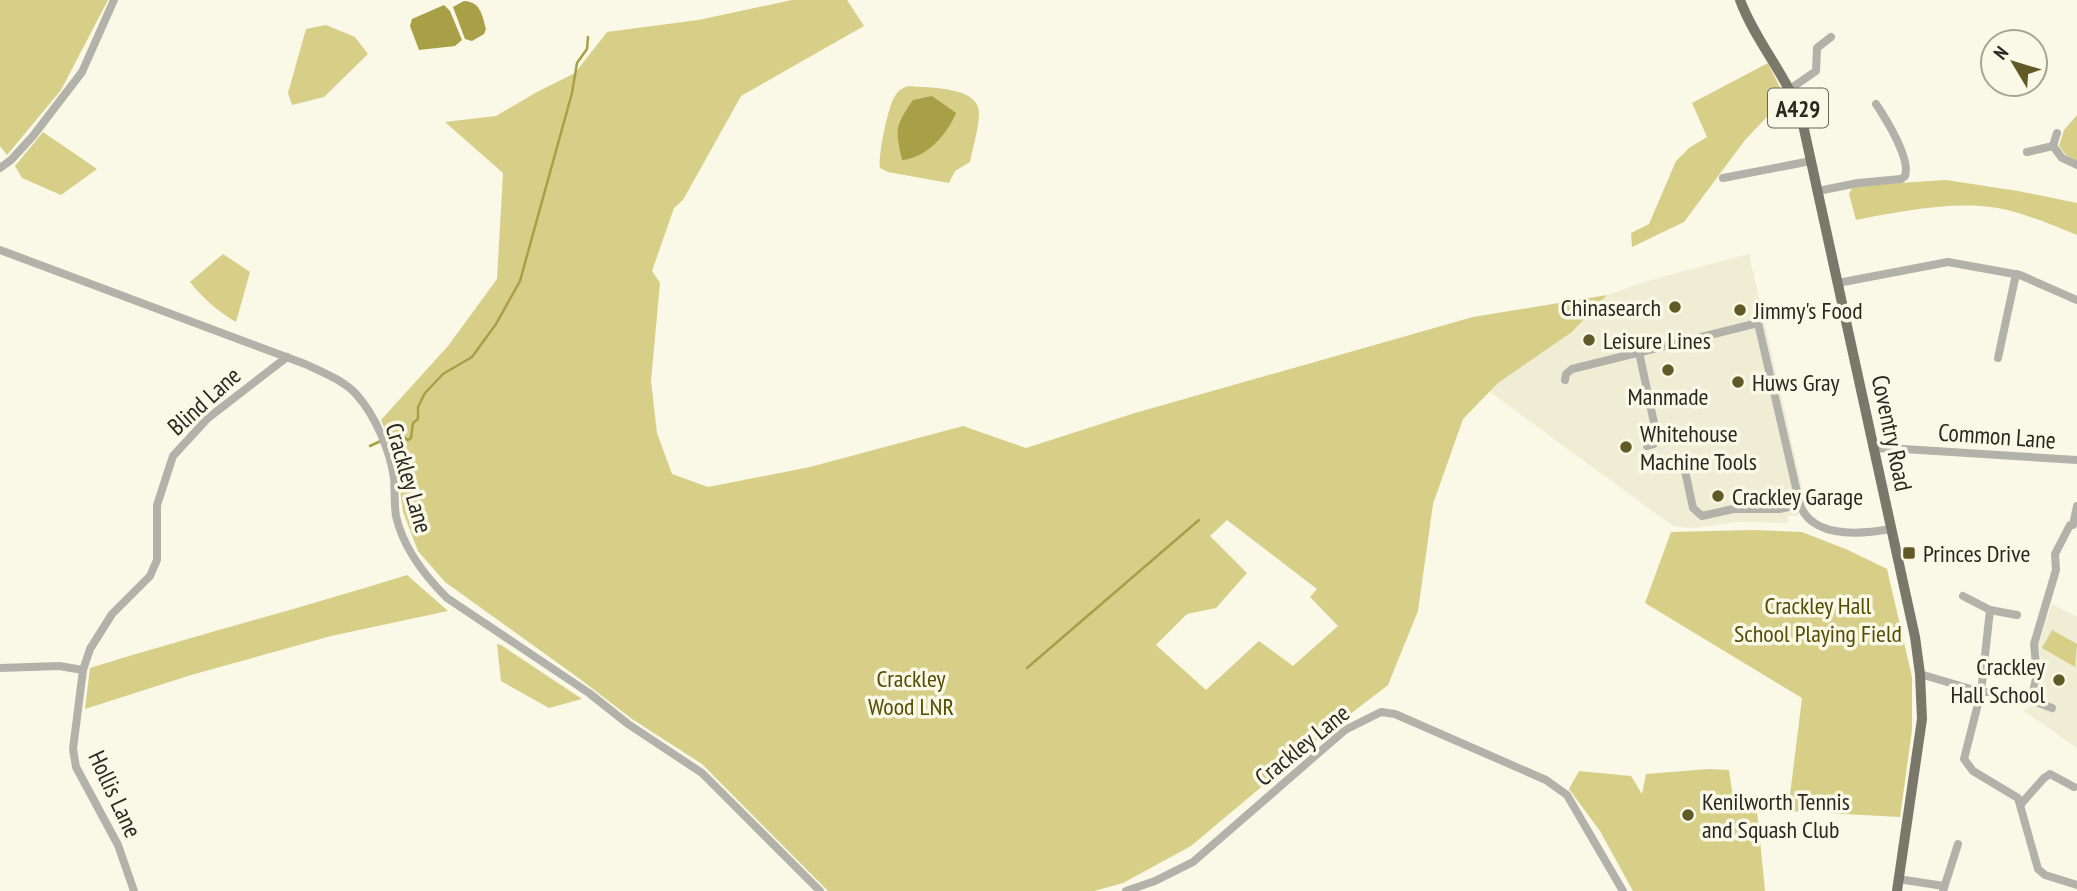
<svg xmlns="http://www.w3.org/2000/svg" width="2077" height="891" viewBox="0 0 2077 891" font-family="'PT Sans Narrow',sans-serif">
  <rect width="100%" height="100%" fill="#faf8e6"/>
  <g fill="#efedd3">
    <path d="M1749,254L1806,505L1797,516H1788V523L1736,522L1693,528L1673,526L1490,392L1498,383L1572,332L1607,295L1647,281Z"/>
    <path d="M2052,604L2077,617V748L2024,711L2040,697L2042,664L2038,645Z"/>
  </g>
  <g fill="#d7cf88" fill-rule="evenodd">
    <path d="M0,0H108L61,90L7,155L0,146Z"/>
    <path d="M792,0H847L864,26L741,96L683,200L674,208L652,271L660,283L651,381L657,433L672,474L708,487L810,467L963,426L1026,448L1135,413L1473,317L1607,295L1572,332L1498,383L1463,419L1433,504L1418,611L1388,685L1323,735L1191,846L1123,883L1094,891H828L702,764L632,719L580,679L445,582L418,551L403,512L395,453L381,420L448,346L497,279L503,173L445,122L496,116L537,92L575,73L607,32L698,20ZM1227,520L1317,589L1310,597L1338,626L1293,666L1259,641L1206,690L1156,645L1187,614L1216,608L1247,573L1210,536Z"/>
    <path d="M326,25L355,37L368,54L324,97L292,105L288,93L306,29Z"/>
    <path d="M1768,63L1785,98L1745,140L1684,222L1632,247L1631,233L1649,224L1676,161L1689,148L1707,137L1692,103Z"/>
    <path d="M908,86C928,88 979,86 979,113C979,128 973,146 970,162L955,171L949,183L888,172L880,168C878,155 888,106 895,96C898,90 903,88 908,86Z"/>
    <path d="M2077,115V161L2066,155L2059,146L2064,130Z"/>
    <path d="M43,132L97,169L61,195L22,178L15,166Z"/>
    <path d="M1946,180L2018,191L2077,203V235C2056,226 2033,217 2011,211C1964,198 1902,211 1856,220L1849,194L1853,186Z"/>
    <path d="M223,254L250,272L236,322C217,311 204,299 190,282Z"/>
    <path d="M1753,530L1802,532L1848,550L1887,569L1912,677V730L1900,817L1788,811L1802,698L1645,603L1671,532Z"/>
    <path d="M407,575L448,611L331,636L191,675L85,709L90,668C196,635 302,608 407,575Z"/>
    <path d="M2052,630L2077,644L2075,667L2042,648Z"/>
    <path d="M497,644L501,645L582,699L549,708L501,681Z"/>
    <path d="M1709,769L1729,770L1733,798L1756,800L1765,891H1633L1600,831L1569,789L1579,771L1631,776L1642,794L1646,774Z"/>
  </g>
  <g fill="#a99f46">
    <path d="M464,1C481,2 482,15 486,29L484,34L472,41L465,39L453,7Z"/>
    <path d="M444,5L450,11L462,40L455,46L419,50L410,26L412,19Z"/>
    <path d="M932,96L956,113C947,135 926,158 902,160C895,129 895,126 913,100Z"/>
  </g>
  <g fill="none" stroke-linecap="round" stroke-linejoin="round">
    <g stroke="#a99f46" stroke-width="2.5">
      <path d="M370,446L398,433L408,440L411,438L413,423L418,419V407L425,393L443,374L472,357L496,324L520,281L572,93L577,63L587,49L588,37"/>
      <path d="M1027,668L1199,520"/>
    </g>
    <g stroke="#b2b2aa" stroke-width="8">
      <path d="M1790,89L1816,71L1817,48L1831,37"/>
      <path d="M2057,133L2053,146L2062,158L2077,165"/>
      <path d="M2027,152L2053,146"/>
      <path d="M0,168L11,160L33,136L82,72L114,0"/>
      <path d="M1723,178L1811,161"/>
      <path d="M1818,191L1858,183L1901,179L1905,176C1911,159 1886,119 1876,104"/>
      <path d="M0,250L305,364C322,372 343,380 356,394C375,415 390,450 394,478C395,490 394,504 396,516C403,548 425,576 447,598L589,693L628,724L702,773L820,891"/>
      <path d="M1838,283L1948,262L2020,275L2077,300"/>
      <path d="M1639,352L1657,437L1654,444L1647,446"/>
      <path d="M1998,358L2016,274"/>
      <path d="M1565,380L1566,374L1572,369L1758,323L1800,505C1813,539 1863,534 1891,529"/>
      <path d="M1873,449L1888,448L2077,460"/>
      <path d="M1684,466L1693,508L1702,516L1733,509H1779L1800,505"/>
      <path d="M1963,596L1990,610L2017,615"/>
      <path d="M1990,610L1981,692H2002L2031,700L2037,675L2034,644L2056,570L2055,554L2070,525H2073L2077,506"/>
      <path d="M0,668L59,666L83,670"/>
      <path d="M1920,674L1981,692L1964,759L1973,771L2018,798L2038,869L2045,875L2077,885"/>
      <path d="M2031,700L2052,708"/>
      <path d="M2021,804L2044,778L2050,774L2074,787"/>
      <path d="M1898,879L1944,886"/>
      <path d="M134,891L118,845L76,767L73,749L83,670L90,649L112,614L150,576L157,560V505L173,456L208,418L287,357"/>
      <path d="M1126,891L1155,881L1193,862L1345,730L1381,712L1395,714L1546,780L1567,795L1623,891"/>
      <path d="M1943,891L1958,844"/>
    </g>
    <path stroke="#79786a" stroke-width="10" d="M1740,0C1756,43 1788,76 1802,120L1915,637L1920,674L1922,719L1897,891"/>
  </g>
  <g fill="#605a26" stroke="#faf8e6" stroke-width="2.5">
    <circle cx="1675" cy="307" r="7"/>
    <circle cx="1740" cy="310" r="7"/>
    <circle cx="1589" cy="340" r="7"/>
    <circle cx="1668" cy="370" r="7"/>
    <circle cx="1738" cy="382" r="7"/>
    <circle cx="1626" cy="447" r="7"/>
    <circle cx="1718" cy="496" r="7"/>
    <rect x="1902" y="546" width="14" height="14" rx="3.5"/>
    <circle cx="2059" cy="680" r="7"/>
    <circle cx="1688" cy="815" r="7"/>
  </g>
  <g text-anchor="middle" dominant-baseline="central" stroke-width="7" stroke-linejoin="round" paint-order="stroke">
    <rect fill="#faf8e6" stroke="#67665c" stroke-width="2" x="1768" y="88.5" width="60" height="39" rx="5"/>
    <g font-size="23" font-weight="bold" fill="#282821">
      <text x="1798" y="108">A429</text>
    </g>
    <g font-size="24" fill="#282821" stroke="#faf8e6" text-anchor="start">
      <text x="1661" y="307" text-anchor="end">Chinasearch</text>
      <text x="1754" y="310">Jimmy's Food</text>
      <text x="1603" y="340">Leisure Lines</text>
      <text x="1752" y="382">Huws Gray</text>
      <text x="1668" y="396" text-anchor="middle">Manmade</text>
      <text x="1640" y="433">Whitehouse<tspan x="1640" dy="28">Machine Tools</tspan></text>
      <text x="1732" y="496">Crackley Garage</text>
      <text x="1923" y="553">Princes Drive</text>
      <text x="2045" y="666" text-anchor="end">Crackley<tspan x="2045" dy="28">Hall School</tspan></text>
      <text x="1702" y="801">Kenilworth Tennis<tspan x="1702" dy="28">and Squash Club</tspan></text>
    </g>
    <g font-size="24" fill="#282821" stroke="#faf8e6">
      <text transform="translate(204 401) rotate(-42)">Blind Lane</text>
      <text transform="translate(1892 433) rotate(78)">Coventry Road</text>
      <text transform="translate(1997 436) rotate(4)">Common Lane</text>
      <text transform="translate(409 478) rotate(74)">Crackley Lane</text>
      <text transform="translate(1302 745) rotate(-39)">Crackley Lane</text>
      <text transform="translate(115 794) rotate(65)">Hollis Lane</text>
    </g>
    <g font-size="24" fill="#544c03" stroke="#faf8e6">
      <text x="1818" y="605">Crackley Hall<tspan x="1818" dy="28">School Playing Field</tspan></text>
      <text x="911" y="678">Crackley<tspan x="911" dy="28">Wood LNR</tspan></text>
    </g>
  </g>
  <g transform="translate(2014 63) rotate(308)"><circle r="33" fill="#faf8e6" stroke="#a6a597" stroke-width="2"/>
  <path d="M0-5L12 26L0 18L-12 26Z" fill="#605a26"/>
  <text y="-10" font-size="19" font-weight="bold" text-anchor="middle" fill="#282821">N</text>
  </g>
</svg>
